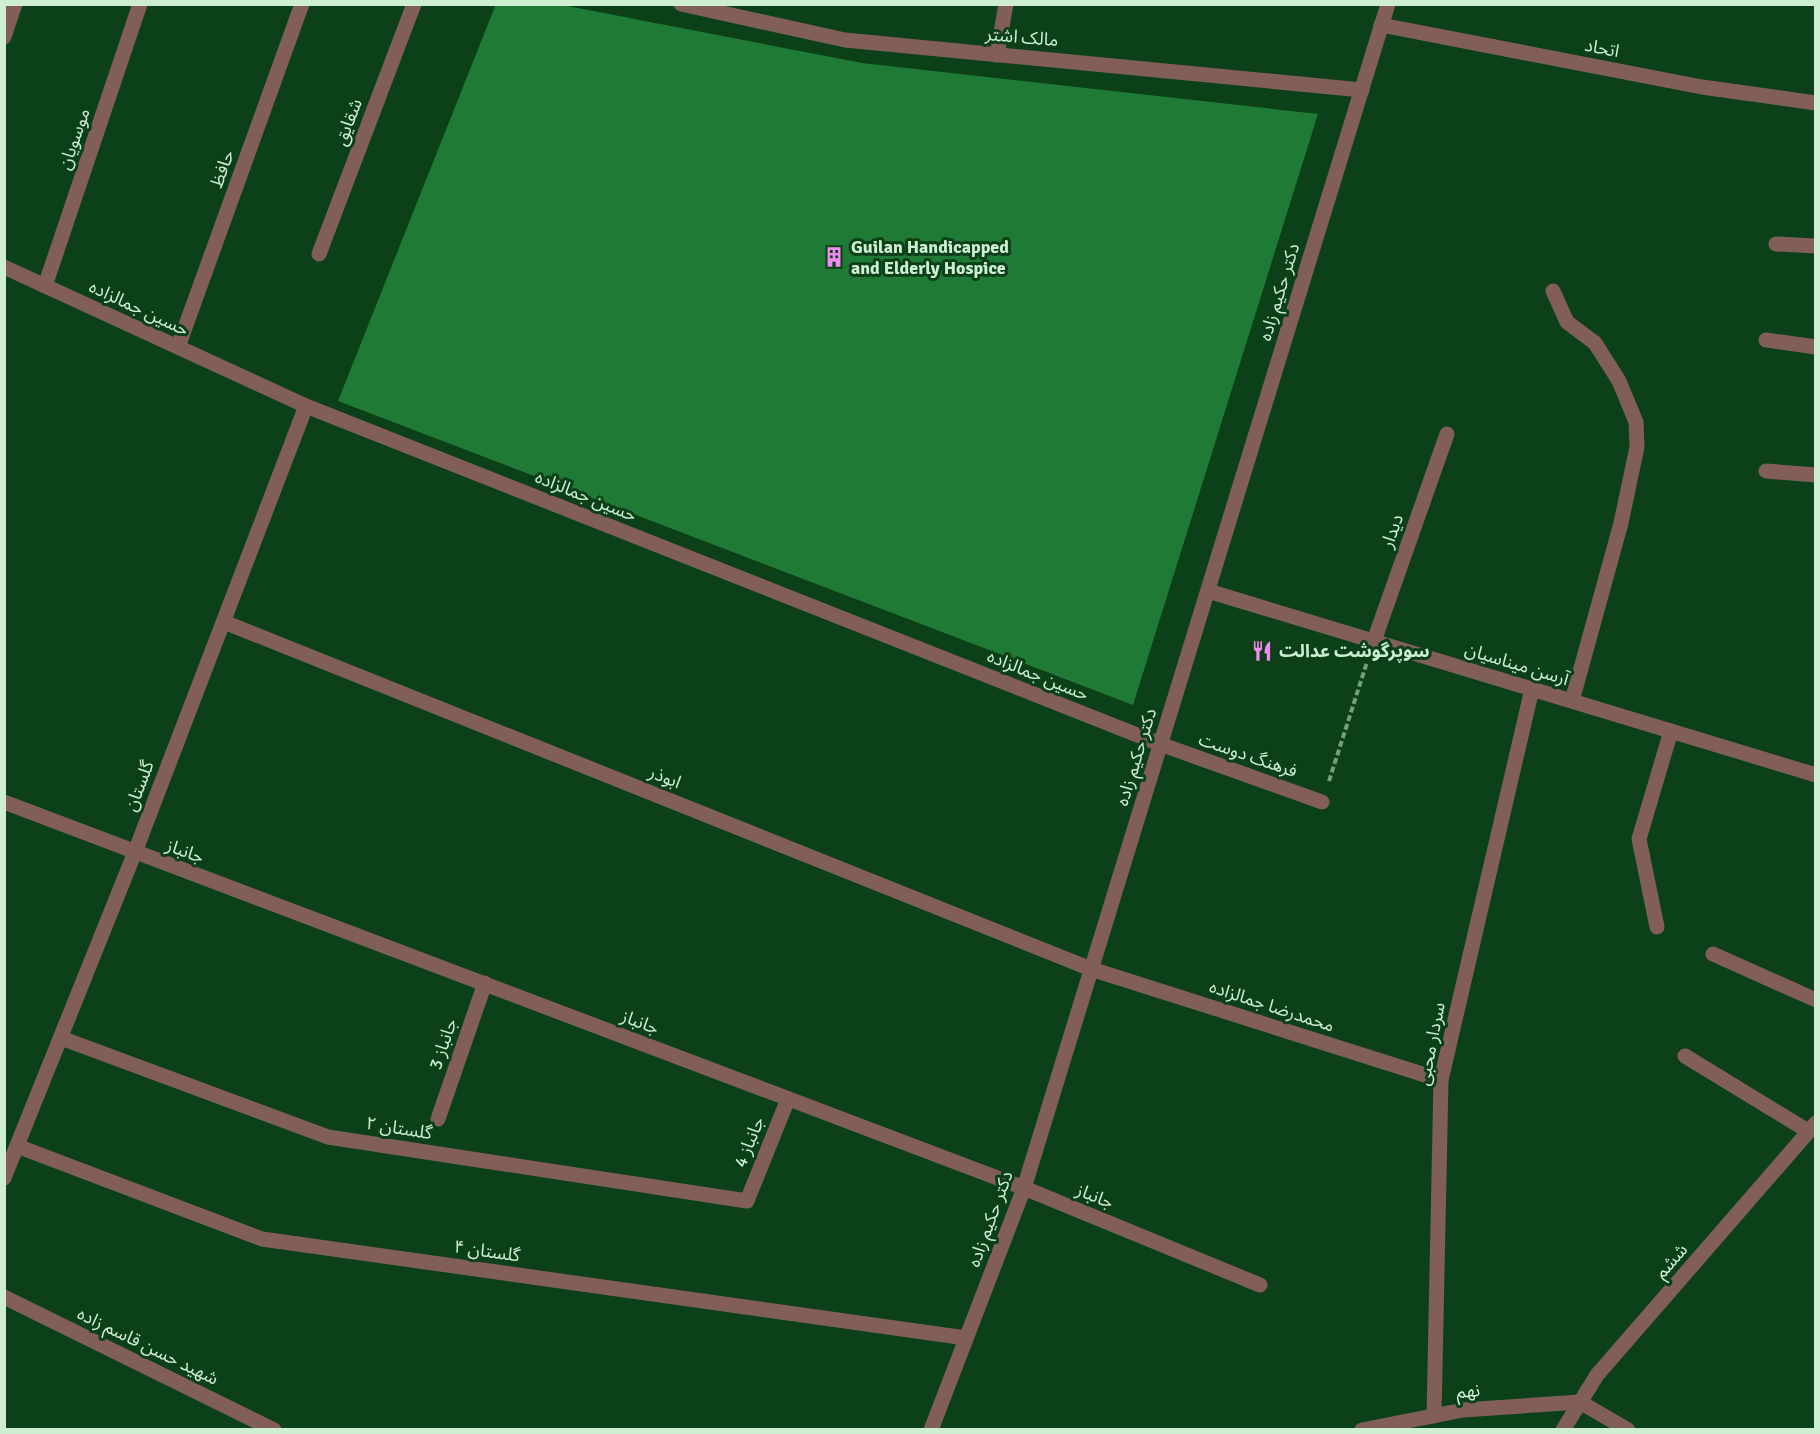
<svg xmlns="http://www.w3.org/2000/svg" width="1820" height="1434" viewBox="0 0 1820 1434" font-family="Signika,'Noto Sans Arabic',sans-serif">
  <rect width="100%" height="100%" fill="#0b4019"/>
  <path fill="#1f7a36" d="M496,4H557L862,63L1318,114L1133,705L338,401Z"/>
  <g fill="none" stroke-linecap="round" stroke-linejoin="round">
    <path stroke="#749e7c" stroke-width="4" stroke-dasharray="6 3" stroke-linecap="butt" d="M1329,781L1367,662"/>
    <path stroke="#825e59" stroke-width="15" d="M997,55L1006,4"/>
    <g stroke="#825e59" stroke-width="15">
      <path d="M4,37L15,4"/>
      <path d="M1776,244L1816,246"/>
      <path d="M319,254L414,4"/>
      <path d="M4,267L306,406L1160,744L1322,802"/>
      <path d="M45,286L140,4"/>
      <path d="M1553,291L1567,322L1595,343L1619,381L1636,422L1637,447L1621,523L1572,701"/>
      <path d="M1766,340L1816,347"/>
      <path d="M178,347L302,4"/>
      <path d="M1766,471L1816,475"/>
      <path d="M224,622L1091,969L1441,1080"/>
      <path d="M1374,641L1447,434"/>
      <path d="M135,852L306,406"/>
      <path d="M1657,927L1639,839L1671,731"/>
      <path d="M1713,954L1816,1000"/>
      <path d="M61,1038L328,1137L747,1201L788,1099"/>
      <path d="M1685,1056L1808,1131"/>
      <path d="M438,1119L485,983"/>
      <path d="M17,1146L262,1239L966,1338"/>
      <path d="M1024,1188L1260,1285"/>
      <path d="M4,1297L274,1430"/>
      <path d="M1434,1416L1441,1080L1532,689"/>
      <path d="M1362,1430L1463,1410L1580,1402L1628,1430"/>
      <path d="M1563,1430L1597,1375L1816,1123"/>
    </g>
    <g stroke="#825e59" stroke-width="15">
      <path d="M681,4L845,40L1362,90"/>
      <path d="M1381,25L1702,87L1816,103"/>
      <path d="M1208,591L1816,775"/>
      <path d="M4,802L1024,1188"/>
      <path d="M4,1178L135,852"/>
      <path d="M931,1430L1024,1188L1388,4"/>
    </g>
  </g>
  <defs>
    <g id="building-bare" transform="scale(1.62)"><path d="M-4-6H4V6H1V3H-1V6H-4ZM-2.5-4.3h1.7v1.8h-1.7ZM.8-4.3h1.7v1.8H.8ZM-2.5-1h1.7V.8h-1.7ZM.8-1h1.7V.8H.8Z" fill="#f38af1" stroke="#0b4019" stroke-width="2.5" paint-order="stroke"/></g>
    <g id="restaurant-bare" transform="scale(1.62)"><path d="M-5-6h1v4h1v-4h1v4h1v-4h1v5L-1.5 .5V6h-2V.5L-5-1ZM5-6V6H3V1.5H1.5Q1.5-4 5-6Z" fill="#f38af1" stroke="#0b4019" stroke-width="2.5" paint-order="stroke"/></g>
  </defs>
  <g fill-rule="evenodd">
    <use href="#building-bare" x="834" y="257"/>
    <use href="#restaurant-bare" x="1262" y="651"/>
  </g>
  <g text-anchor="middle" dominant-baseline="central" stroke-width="6" stroke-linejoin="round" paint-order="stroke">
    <g font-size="18" fill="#cdeed0" stroke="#0b4019">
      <text transform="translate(1022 37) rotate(5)">مالک اشتر</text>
      <text transform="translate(1602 48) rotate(11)">اتحاد</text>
      <text transform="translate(348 122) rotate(-69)">شقایق</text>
      <text transform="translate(74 139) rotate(-71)">موسویان</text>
      <text transform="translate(222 169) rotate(-70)">حافظ</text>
      <text transform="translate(1279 292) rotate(-73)">دکتر حکیم زاده</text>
      <text transform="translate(139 308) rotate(25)">حسین جمالزاده</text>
      <text transform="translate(586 496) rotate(22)">حسین جمالزاده</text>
      <text transform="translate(1392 531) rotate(-70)">دیدار</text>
      <text transform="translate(1517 664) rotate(17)">آرسن میناسیان</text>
      <text transform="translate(1038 675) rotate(22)">حسین جمالزاده</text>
      <text transform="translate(1248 755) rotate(19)">فرهنگ دوست</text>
      <text transform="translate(1136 757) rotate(-73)">دکتر حکیم زاده</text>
      <text transform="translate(665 777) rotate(22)">ابوذر</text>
      <text transform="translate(139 786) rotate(-69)">گلستان</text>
      <text transform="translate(185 851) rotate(20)">جانباز</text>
      <text transform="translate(1272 1006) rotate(18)">محمدرضا جمالزاده</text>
      <text transform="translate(640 1022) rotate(21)">جانباز</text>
      <text transform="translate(443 1044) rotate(-71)">جانباز 3</text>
      <text transform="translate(1431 1044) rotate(-79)">سردار محبی</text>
      <text transform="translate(399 1128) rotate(9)">گلستان ۲</text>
      <text transform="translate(749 1142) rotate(-68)">جانباز 4</text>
      <text transform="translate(1095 1196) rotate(22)">جانباز</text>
      <text transform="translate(990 1219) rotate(-70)">دکتر حکیم زاده</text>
      <text transform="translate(487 1251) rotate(8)">گلستان ۴</text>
      <text transform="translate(1671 1261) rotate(-49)">ششم</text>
      <text transform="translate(148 1346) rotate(26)">شهید حسن قاسم زاده</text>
      <text transform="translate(1468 1391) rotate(-6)">نهم</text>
    </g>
    <g font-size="18" font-weight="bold" fill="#cdeed0" stroke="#0b4019" text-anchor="start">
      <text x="851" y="247">Guilan Handicapped<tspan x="851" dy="21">and Elderly Hospice</tspan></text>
      <text x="1279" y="651">سوپرگوشت عدالت</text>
    </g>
  </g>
  <rect width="1820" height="1434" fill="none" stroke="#cdeed0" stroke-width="12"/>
</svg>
